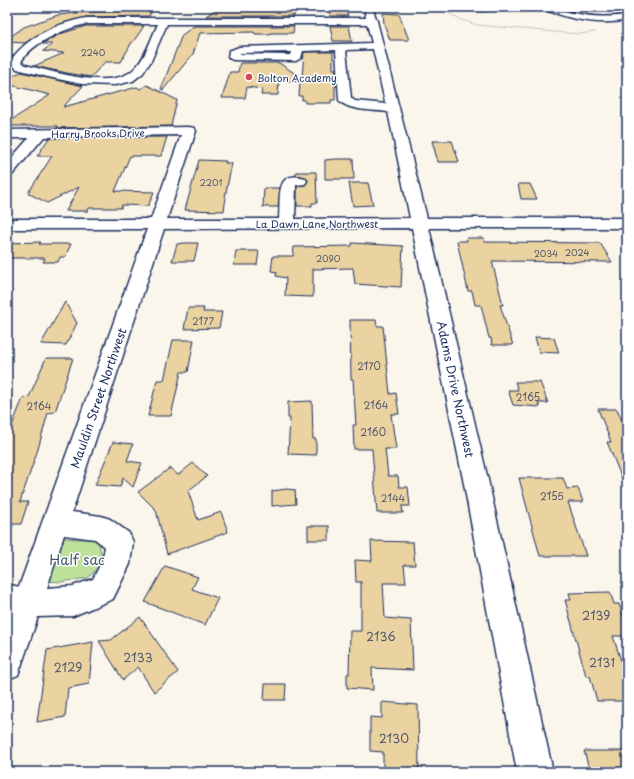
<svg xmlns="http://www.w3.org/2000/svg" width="634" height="779" viewBox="0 0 634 779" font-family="'Playpen Sans',sans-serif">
  <rect width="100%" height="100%" fill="#fbf6ec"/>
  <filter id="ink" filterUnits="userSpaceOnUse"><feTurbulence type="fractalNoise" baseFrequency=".025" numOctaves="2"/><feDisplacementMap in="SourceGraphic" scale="8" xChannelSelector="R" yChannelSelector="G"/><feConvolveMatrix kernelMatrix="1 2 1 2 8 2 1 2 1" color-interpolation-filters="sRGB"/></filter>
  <g filter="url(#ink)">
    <path fill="#bee29c" stroke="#6c887d" d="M63,538L98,540L103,562L88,578L61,582L47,581Z"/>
    <g fill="#ebd2a1" stroke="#1b2f5e">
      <path d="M238,9H294V16H206L215,10Z"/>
      <path d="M152,11L149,16L86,17L54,26L25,43L7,42V39L24,27L58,15L86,12Z"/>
      <path d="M330,11H346L348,16H330Z"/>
      <path d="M383,13L399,14L409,40H390L384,24Z"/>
      <path d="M86,26H144L133,42H132L121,62H105L91,77L67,73L34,66L64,53L43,51L53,44H42L60,34Z"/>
      <path d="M194,26H294L293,33H270V34H255V33L253,32L200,33L193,54L163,90L161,89L182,35Z"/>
      <path d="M330,26H349L352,41H333Z"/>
      <path d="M304,52H333V69H336L337,86H335V100H331V103H305V100H302V96H299L300,82L279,80L278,95H261L262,89L247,87L245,98H222L230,72H238L240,63H279L302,78Z"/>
      <path d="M21,72L83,86L63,107L137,87L140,89L147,85L177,100L171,126L57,128L58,126H7V123L50,95L7,84V78Z"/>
      <path d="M167,137L161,156H130L115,191L154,192L148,206L122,205L121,208H89L88,211H66L79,187L47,203L28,193L52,156H37L49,138Z"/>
      <path d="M432,141H452L459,162H438Z"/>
      <path d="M336,159H353L354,179H325V160Z"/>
      <path d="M199,160L226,161L225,163H232L225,197H226L224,211L185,210Z"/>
      <path d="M296,172H316L317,203H312V206H297V186L305,185L308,180L305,177L296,175Z"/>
      <path d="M349,183H368L373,205L353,206Z"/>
      <path d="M518,184H530L537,199H521Z"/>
      <path d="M264,188H280L278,207H263Z"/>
      <path d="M466,238H483L485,242L600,243L612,262L492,261L503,305H500L513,345H492L491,338H489L481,305H475L472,291H468L457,241H467Z"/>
      <path d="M41,242L39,244H71L65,257H60L58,262H43L45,258H7V243Z"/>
      <path d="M184,243H198L194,261H172L177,244Z"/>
      <path d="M352,243L403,246L401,287L355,284L353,268L313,269V297L285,296L286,278L276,276L277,272L271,271L273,256H293L294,247L352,246Z"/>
      <path d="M236,251H259L257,265H234Z"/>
      <path d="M65,302L77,323L66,345L41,344Z"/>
      <path d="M188,308H204L203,312H222L219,328L184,329Z"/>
      <path d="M350,320H376L377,326H383L390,394L396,393L399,414H391L396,449H385L388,476H398L399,487H408L410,506H402L403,513H377L372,449H354L353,425H356L353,379H351Z"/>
      <path d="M535,337L554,338L559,353L539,352Z"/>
      <path d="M173,340H194L188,372H181L171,416H148L157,380H164Z"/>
      <path d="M46,358H73L55,412L48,413L38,449L20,502H28L21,524H13L10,533H7V438L23,398L29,397Z"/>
      <path d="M515,382H540L548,403H538L540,407L513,405L508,390H518Z"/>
      <path d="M312,401L313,439H316V455L288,454L290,418H288V402Z"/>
      <path d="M598,409H617L627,432V491L607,442H611Z"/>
      <path d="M113,442L133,444L127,461L142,463L133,487L123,478L120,487L95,485Z"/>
      <path d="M193,463L207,476L188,491L198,520L221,512L228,532L167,554L156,510L138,492L170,468L178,475Z"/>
      <path d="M519,478H563L567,489L578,488L583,502H568L586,556H540Z"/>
      <path d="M287,489L295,490L296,504L272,506V491Z"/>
      <rect x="308" y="526" width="21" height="14"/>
      <path d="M371,541L413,542L415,565H404L406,583H383L385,618L411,620L413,670L372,668L373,690L347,688V674H349L350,631H361V582H356L355,560L372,561Z"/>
      <path d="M165,566L198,577L192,589L218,598L205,625L145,602Z"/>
      <path d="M610,592L614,604H619L627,627V636H613L627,679V701H597L590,676H586L565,600H571L569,593Z"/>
      <path d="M140,617L178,672L154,692L138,667L123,680L99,641L111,640Z"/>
      <path d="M93,642L89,684L68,688L65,717L37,722L47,650Z"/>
      <path d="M265,684H286L285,700H264Z"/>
      <path d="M382,702L418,705L419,771L403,769V772H383V752L370,751V717L382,718Z"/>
      <path d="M584,751H627V772H590Z"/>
    </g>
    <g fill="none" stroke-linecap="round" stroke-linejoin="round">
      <g stroke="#1b2f5e" stroke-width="3">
        <g id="minor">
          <path d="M364,7H372L377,21L427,218H627V228H429L489,484L553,772H517L464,484L412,228L164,229L72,512L101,516L110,519L129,533L133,542L130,564L113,599L73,616L38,617L18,675L7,680V620L9,614H7V584L19,587L147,229H7V219H151L181,135L44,137L12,175L7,176V163L29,138H7V130L189,127L194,128L196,131L167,219H279C281,197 274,170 305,178L307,181L305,184L296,185L295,219L410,218L388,112C375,110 347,111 339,100L336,50L303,51L301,58L296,61L233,60L228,57L229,51L239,47L372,43L367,24H167L151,61L143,73L133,81L115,85L82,84L48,77L17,69L12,65L11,60C28,36 58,23 86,18H366ZM86,24H158C151,38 146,57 135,68C113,92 53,71 25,65L21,62C31,43 66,28 86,24ZM373,49L385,102L386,104L355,101L351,98L346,50ZM292,52L291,55L239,54L241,53ZM64,535L95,539L105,547L102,561L93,579L73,586L47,588Z"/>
          <path d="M465,7H498C493,12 470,12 465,7Z"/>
          <path d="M542,7C557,7 569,13 584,15C598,17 611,17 625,15L627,16V20C598,26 570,19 543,9Z"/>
        </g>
      </g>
      <path stroke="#1b2f5e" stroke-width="1" stroke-dasharray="0.5 1.5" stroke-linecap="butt" d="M437,7L459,19L477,25L578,34L595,32"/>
      <use href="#minor" fill="#fff" fill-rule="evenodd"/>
    </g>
  </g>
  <circle fill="#d1495b" stroke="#fff" stroke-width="1.5" cx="249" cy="77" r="4"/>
  <g text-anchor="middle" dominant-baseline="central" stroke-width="3" stroke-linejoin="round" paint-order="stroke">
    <g font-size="9" fill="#4f586f">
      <text x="93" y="52">2240</text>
      <text x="211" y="182">2201</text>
      <text x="577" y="252">2024</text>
      <text x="546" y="253">2034</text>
      <text x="328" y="258">2090</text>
    </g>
    <g font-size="10" fill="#1b2f5e" stroke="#fff" text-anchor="start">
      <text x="257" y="77">Bolton Academy</text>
    </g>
    <g font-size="10" fill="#1b2f5e" stroke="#fff">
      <text transform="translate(98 133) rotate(-1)">Harry Brooks Drive</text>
      <text x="317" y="223">La Dawn Lane Northwest</text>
    </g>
    <g font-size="10" fill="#4f586f">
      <text x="203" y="320">2177</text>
      <text x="369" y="365">2170</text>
      <text x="528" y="396">2165</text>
      <text x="376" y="404">2164</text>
      <text x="39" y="405">2164</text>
      <text x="373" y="431">2160</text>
      <text x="552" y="495">2155</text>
      <text x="393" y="497">2144</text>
    </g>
    <g font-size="12" fill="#1b2f5e" stroke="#fff">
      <text transform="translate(456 389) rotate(78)">Adams Drive Northwest</text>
      <text transform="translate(98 398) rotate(-71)">Mauldin Street Northwest</text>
    </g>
    <g font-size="12" fill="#4f586f">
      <text x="596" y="615">2139</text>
      <text x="381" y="636">2136</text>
      <text x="138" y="657">2133</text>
      <text x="602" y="662">2131</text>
      <text x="68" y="667">2129</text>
      <text x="394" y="738">2130</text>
    </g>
    <g font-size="14" fill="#445c6e" stroke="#fff">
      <text x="77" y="559">Half sac</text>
    </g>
  </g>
  <rect width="634" height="779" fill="none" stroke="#fff" stroke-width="24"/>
  <rect x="12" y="12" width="610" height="755" fill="none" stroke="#1b2f5e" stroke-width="1.5" filter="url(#ink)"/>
</svg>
